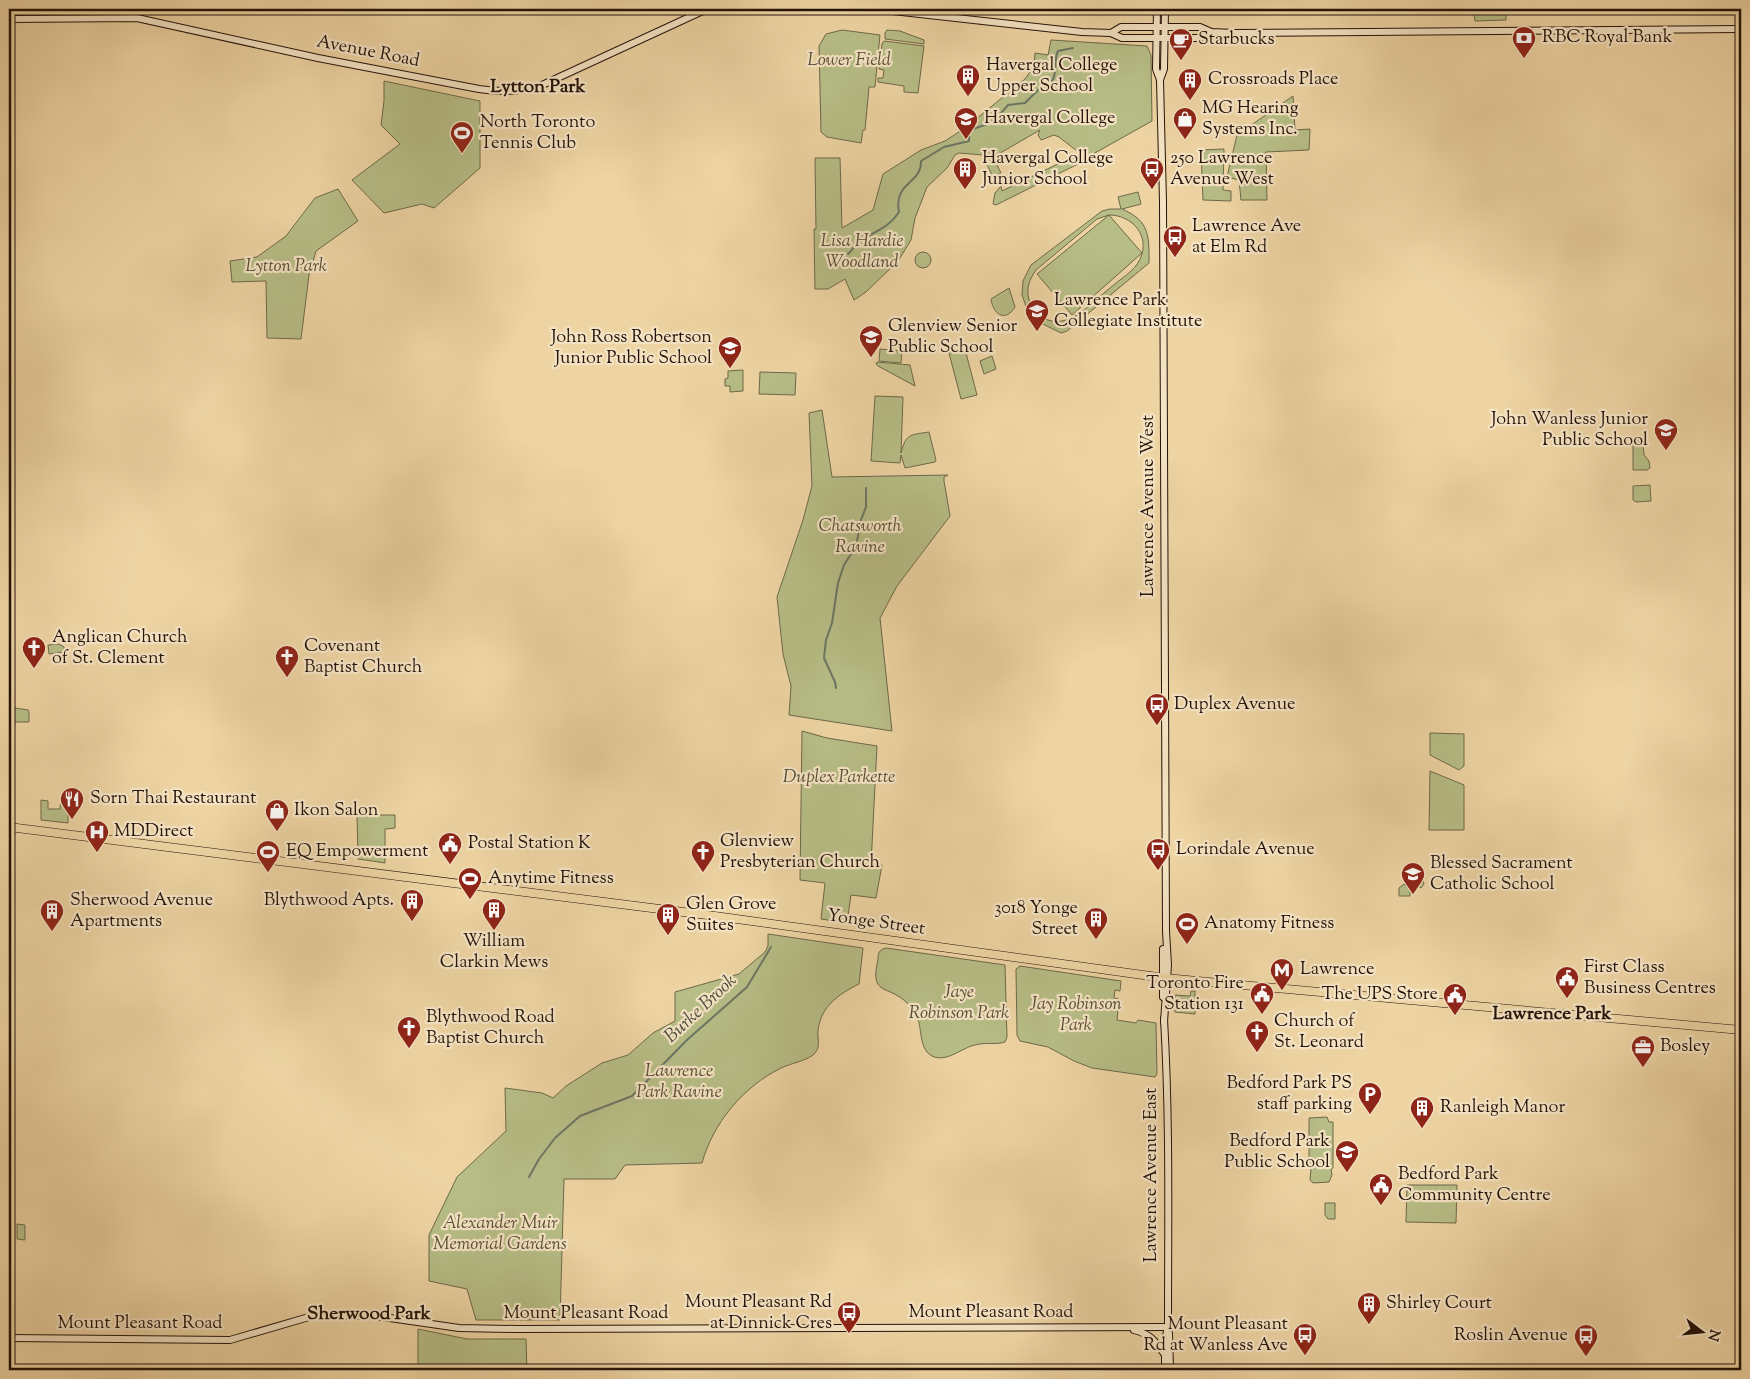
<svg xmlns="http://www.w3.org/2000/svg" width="1750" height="1379" viewBox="0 0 1750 1379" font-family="'Sorts Mill Goudy',serif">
  <rect width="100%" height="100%" fill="#eed4a3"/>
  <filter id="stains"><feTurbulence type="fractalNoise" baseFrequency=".004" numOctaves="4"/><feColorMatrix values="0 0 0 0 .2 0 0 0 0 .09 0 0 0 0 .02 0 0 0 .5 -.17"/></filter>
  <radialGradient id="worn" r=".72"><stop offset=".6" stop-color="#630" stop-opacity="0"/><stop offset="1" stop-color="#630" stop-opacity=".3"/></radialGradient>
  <g fill="#b7bd86" stroke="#6e6848" fill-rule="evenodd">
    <path d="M1473,9H1506V20L1475,21Z"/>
    <path d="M842,30L880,35L875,87H869L865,130H863L861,143L827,137L821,132L819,46L826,34Z"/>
    <path d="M887,30L900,31L924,40V44L885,39V33Z"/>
    <path d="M1051,40L1147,46L1151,55L1152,121L1086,158L1059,137L1054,135L1041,140L1038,135L1040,130L995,156L959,153L955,155L947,168L927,187L915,218L911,240L898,261L866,292L854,300L845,279L828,289H815L814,229H816L815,158H840L842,228L873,210L883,174L921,150L945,141L965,128L1025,79L1034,66L1035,53L1048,55Z"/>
    <path d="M884,41L924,46L918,93L904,92V86L878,82V78H883L884,70L879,69L882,44Z"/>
    <path d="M384,81L480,101V168L434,208L422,204L384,213L352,180L400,144L381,125L384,101Z"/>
    <path d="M1293,96L1295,130L1310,129L1309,150L1266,152L1267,200H1241L1239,180L1227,177L1237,135Z"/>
    <path d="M1224,149L1223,190L1231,191V201L1203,200L1201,150Z"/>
    <path d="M1069,153L1077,158L1078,164L996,205L993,204L995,193L1001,186L1002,191L1068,159Z"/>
    <path d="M994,159L1001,173L993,177L986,163Z"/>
    <path d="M338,189L358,221L316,251L309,275L301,339L267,338L266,281L232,282L230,261L257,257L286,236L315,198Z"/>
    <path d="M1138,192L1141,204L1122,209C1150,221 1149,236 1149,263L1067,331L1061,333L1035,320L1028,312L1022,295L1023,281L1031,265L1102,211L1110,209H1121L1118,197ZM1109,215L1037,274L1072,315L1142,253L1109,215C1132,215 1151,236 1140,259C1135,271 1120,279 1110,288C1093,301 1072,328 1048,320C1041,317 1035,312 1031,305C1025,292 1028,281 1036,270L1097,219Z"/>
    <circle cx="923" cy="260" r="8"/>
    <path d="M1009,288L1015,307C1005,323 993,314 991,299Z"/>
    <path d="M880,349L902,351L901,363L879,361Z"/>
    <path d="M965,349L977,395L961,399L949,353Z"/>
    <path d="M992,356L996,369L984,374L980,361Z"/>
    <path d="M877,362L910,365L915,386L878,366L876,364Z"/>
    <path d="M743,370V391L730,392V386H725V379L728,378V371Z"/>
    <path d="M760,372L796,373L795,395L759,394Z"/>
    <path d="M875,396L903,397L901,453C906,434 909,435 929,432L936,460L935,462L905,468L901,455L900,463L871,461Z"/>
    <path d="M822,410L832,477L948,475L944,477V481L950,516L897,586L880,618L892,731L789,715L791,686L783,654L777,597L803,520L812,486L809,413Z"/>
    <path d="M1634,441H1643L1644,455L1649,461L1650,468L1647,470H1633V443Z"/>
    <path d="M1650,485L1651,501L1636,502L1633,500V486Z"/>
    <path d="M59,644L64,647V652L49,654L48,645Z"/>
    <path d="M9,707L28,710L29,712V722H9Z"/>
    <path d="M802,731L827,738L877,746L871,865H882L876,898L851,895L847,923L821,919L825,883L800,880Z"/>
    <path d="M1430,733L1464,734V766L1459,770L1430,755Z"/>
    <path d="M1430,771L1464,785V830H1429Z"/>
    <path d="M61,797H68V823L41,820V800L48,801V809H60Z"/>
    <path d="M357,815H395V828L385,829V863L358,859Z"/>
    <path d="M1418,875L1422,878L1424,884L1421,888L1412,881Z"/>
    <path d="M1404,884L1410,890V896H1399V888Z"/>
    <path d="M768,934L863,948L859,984C839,994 821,1006 818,1030C817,1038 821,1046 815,1053C808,1061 791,1063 781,1068C743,1087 713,1123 702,1163L625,1165L615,1179H564L560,1320H476L467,1289L429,1281V1235L457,1177L506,1131L505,1088L542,1093L553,1098L566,1086L602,1063L628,1055L653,1033L675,1021V992L739,974L765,952L768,946Z"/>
    <path d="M886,948L1005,965L1007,1037L1005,1042C996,1045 985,1042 975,1045C961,1048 947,1063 932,1056C918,1049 923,1027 916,1015C912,1007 905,1000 898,996C889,990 877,990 876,978C875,973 877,965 878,959C878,953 879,950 886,948Z"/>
    <path d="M1020,966L1121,981L1120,991L1115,990L1114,998L1119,999L1117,1020L1136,1023L1138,1020L1156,1023L1157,1074L1155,1077L1092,1068L1074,1061L1048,1047L1020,1041L1017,1035L1016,969Z"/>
    <path d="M1191,991H1195V1014L1175,1012V995L1190,996Z"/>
    <path d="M1327,1117L1329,1122H1333V1168L1331,1169L1332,1175L1329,1182L1313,1183L1310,1180L1311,1169L1309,1168V1118Z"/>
    <path d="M1407,1185H1457L1456,1223L1406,1222Z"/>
    <path d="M1325,1203H1335V1219H1328L1325,1215Z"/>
    <path d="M17,1224L25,1225V1240L17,1239Z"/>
    <path d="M418,1329L467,1339H526L527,1370H418Z"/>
  </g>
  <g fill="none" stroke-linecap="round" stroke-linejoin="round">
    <g stroke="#6b7665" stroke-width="2">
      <path d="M848,254C852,250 855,245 860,242C874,231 889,228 899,212C893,182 922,184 921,161L944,147L969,141V132C975,127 979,127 985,125C995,122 1001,113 1008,105L1025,103C1032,95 1038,92 1044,83L1052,81C1058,73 1053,61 1058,51L1073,48"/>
      <path d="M836,688L835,682L824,658L826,640L832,623L838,583L844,565L853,551L858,537L859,525L866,507V488"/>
      <path d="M529,1177L539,1159L555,1138L580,1116L632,1096L687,1040L747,987L771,947"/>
    </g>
    <g stroke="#241209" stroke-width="8">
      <g id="secondary">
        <path d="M875,9L1082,32L1111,33L1122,38H1199L1211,32"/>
        <path d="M1157,9L1156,69L1160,80L1163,202L1166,931L1168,965L1164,1022"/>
        <path d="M9,19L137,18L318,58L479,89C499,92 520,92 540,86L707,9"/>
        <path d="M1111,33L1121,27H1200L1211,32L1234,33L1741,29"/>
        <path d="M1160,80L1164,69L1165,9"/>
        <path d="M1163,997V949"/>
        <path d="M1164,1019C1170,1121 1168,1225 1168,1327L1165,1340V1370"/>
        <path d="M1134,1330C1152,1335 1155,1341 1165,1355"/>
        <path d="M1169,1333L1170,1370"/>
        <path d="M9,1338L230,1340L309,1317L324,1315L376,1316L459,1328L516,1329L1168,1327"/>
      </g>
    </g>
    <g stroke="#241209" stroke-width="9">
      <path id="primary" d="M9,827L715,916L1165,978L1741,1030"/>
    </g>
    <use href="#secondary" stroke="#f4e3c3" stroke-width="6"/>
    <use href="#primary" stroke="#eed4a3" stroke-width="8"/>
  </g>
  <defs>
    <g id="bank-pin" transform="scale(1.25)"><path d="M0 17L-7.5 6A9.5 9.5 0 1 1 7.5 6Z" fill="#8f2418" stroke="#f4e3c3"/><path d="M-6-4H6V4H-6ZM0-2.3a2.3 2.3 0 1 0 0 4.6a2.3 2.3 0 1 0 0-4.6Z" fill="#fff"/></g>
    <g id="cafe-pin" transform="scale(1.25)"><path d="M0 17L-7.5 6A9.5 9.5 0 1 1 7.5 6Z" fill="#8f2418" stroke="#f4e3c3"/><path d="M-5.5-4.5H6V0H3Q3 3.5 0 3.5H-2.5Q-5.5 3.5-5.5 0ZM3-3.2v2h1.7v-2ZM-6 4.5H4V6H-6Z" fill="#fff"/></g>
    <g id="building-pin" transform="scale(1.25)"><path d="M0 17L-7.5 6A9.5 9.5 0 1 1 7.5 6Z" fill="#8f2418" stroke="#f4e3c3"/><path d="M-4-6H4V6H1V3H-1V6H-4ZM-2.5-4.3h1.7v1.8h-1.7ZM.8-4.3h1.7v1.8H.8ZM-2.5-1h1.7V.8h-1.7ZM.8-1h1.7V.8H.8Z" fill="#fff"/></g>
    <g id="school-pin" transform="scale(1.25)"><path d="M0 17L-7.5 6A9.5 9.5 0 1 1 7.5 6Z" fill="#8f2418" stroke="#f4e3c3"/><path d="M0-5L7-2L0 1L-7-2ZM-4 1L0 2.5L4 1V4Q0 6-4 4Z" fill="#fff"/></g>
    <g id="shop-pin" transform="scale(1.25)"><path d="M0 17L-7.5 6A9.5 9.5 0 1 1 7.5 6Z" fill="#8f2418" stroke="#f4e3c3"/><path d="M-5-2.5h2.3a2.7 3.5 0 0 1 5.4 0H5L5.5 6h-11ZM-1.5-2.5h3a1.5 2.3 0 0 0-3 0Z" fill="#fff"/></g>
    <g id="stadium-pin" transform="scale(1.25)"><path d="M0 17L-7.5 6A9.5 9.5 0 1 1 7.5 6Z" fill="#8f2418" stroke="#f4e3c3"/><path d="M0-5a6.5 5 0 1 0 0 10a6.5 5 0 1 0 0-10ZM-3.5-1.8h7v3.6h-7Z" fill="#fff"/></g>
    <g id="bus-pin" transform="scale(1.25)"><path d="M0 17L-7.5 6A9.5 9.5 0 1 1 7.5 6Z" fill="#8f2418" stroke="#f4e3c3"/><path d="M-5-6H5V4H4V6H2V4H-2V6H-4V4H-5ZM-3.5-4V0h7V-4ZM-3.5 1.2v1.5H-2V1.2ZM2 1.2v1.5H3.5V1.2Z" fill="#fff"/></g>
    <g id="church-pin" transform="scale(1.25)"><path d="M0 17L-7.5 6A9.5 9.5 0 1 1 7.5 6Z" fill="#8f2418" stroke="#f4e3c3"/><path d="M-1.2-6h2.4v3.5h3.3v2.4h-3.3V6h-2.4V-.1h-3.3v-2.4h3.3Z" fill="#fff"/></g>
    <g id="restaurant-pin" transform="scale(1.25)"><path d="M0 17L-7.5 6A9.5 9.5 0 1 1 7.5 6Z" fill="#8f2418" stroke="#f4e3c3"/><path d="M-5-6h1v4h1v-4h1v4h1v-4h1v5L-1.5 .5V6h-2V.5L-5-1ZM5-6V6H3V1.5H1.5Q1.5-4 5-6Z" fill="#fff"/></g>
    <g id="hospital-pin" transform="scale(1.25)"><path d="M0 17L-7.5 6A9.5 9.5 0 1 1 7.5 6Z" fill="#8f2418" stroke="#f4e3c3"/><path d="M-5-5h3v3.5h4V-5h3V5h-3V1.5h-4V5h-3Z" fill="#fff"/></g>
    <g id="civic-pin" transform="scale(1.25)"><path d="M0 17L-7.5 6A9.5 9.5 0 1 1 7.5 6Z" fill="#8f2418" stroke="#f4e3c3"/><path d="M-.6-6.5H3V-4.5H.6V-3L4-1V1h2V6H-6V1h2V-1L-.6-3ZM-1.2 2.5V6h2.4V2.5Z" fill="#fff"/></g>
    <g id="metro-pin" transform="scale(1.25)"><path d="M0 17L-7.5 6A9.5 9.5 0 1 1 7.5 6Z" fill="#8f2418" stroke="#f4e3c3"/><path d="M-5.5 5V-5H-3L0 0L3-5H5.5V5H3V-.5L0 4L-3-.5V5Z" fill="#fff"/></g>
    <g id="office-pin" transform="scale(1.25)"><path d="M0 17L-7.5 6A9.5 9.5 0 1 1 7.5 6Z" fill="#8f2418" stroke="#f4e3c3"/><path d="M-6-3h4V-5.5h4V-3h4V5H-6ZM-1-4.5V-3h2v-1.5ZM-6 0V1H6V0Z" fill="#fff"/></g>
    <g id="parking-pin" transform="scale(1.25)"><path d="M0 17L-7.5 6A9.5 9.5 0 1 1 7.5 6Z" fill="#8f2418" stroke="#f4e3c3"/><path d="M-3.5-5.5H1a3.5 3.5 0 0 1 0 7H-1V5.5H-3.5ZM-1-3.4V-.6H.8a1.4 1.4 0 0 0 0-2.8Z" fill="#fff"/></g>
  </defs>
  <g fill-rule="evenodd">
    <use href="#bank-pin" x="1524" y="38"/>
    <use href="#cafe-pin" x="1181" y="40"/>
    <use href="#building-pin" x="968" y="76"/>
    <use href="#building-pin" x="1190" y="80"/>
    <use href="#school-pin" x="966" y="119"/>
    <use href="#shop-pin" x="1185" y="119"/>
    <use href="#stadium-pin" x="462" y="133"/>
    <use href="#building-pin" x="965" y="169"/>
    <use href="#bus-pin" x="1152" y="169"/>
    <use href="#bus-pin" x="1175" y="237"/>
    <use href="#school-pin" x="1037" y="311"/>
    <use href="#school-pin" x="871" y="337"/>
    <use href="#school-pin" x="730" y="348"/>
    <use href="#school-pin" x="1666" y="430"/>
    <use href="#church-pin" x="34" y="648"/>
    <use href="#church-pin" x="287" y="657"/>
    <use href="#bus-pin" x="1157" y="705"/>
    <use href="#restaurant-pin" x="72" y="799"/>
    <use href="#shop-pin" x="277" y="811"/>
    <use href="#hospital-pin" x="97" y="832"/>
    <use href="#civic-pin" x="450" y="844"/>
    <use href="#bus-pin" x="1158" y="850"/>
    <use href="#stadium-pin" x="268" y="852"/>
    <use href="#church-pin" x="703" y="852"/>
    <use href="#school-pin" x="1413" y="874"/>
    <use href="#stadium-pin" x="470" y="879"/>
    <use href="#building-pin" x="412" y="901"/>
    <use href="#building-pin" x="494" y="910"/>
    <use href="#building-pin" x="52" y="911"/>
    <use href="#building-pin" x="668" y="915"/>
    <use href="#building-pin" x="1096" y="919"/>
    <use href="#stadium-pin" x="1187" y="924"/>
    <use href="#metro-pin" x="1282" y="970"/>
    <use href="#civic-pin" x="1567" y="978"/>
    <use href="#civic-pin" x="1262" y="994"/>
    <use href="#civic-pin" x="1455" y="995"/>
    <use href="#church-pin" x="409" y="1028"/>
    <use href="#church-pin" x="1257" y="1032"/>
    <use href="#office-pin" x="1643" y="1047"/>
    <use href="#parking-pin" x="1370" y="1094"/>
    <use href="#building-pin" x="1422" y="1108"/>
    <use href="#school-pin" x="1347" y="1152"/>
    <use href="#civic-pin" x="1381" y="1185"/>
    <use href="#building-pin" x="1369" y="1304"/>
    <use href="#bus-pin" x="849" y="1313"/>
    <use href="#bus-pin" x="1305" y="1335"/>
    <use href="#bus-pin" x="1586" y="1336"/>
  </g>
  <g text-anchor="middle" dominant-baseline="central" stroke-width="4.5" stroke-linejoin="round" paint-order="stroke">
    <g font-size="18" fill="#241209" stroke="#f4e3c3" text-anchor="start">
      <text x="1542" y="38">RBC Royal Bank</text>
      <text x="1198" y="40">Starbucks</text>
      <text x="986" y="66">Havergal College<tspan x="986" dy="21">Upper School</tspan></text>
      <text x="1208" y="80">Crossroads Place</text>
      <text x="1202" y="109">MG Hearing<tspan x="1202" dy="21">Systems Inc.</tspan></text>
      <text x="984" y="119">Havergal College</text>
      <text x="480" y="123">North Toronto<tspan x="480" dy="21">Tennis Club</tspan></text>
      <text x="982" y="159">Havergal College<tspan x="982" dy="21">Junior School</tspan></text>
      <text x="1170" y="159">250 Lawrence<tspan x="1170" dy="21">Avenue West</tspan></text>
      <text x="1192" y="227">Lawrence Ave<tspan x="1192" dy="21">at Elm Rd</tspan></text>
      <text x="1054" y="301">Lawrence Park<tspan x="1054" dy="21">Collegiate Institute</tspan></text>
      <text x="888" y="327">Glenview Senior<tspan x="888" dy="21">Public School</tspan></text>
      <text x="712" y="338" text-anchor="end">John Ross Robertson<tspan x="712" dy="21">Junior Public School</tspan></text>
      <text x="1648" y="420" text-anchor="end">John Wanless Junior<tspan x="1648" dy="21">Public School</tspan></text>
      <text x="52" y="638">Anglican Church<tspan x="52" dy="21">of St. Clement</tspan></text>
      <text x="304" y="647">Covenant<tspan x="304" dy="21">Baptist Church</tspan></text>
      <text x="1174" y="705">Duplex Avenue</text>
      <text x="90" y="799">Sorn Thai Restaurant</text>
      <text x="294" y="811">Ikon Salon</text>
      <text x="114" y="832">MDDirect</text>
      <text x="720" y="842">Glenview<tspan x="720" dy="21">Presbyterian Church</tspan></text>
      <text x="468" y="844">Postal Station K</text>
      <text x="1176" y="850">Lorindale Avenue</text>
      <text x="286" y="852">EQ Empowerment</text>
      <text x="1430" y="864">Blessed Sacrament<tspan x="1430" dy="21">Catholic School</tspan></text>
      <text x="488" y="879">Anytime Fitness</text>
      <text x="70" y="901">Sherwood Avenue<tspan x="70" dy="21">Apartments</tspan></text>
      <text x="394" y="901" text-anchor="end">Blythwood Apts.</text>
      <text x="686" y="905">Glen Grove<tspan x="686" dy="21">Suites</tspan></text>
      <text x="1078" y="909" text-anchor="end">3018 Yonge<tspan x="1078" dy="21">Street</tspan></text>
      <text x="1204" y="924">Anatomy Fitness</text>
      <text x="494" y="942" text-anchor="middle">William<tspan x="494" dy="21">Clarkin Mews</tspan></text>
      <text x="1584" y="968">First Class<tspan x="1584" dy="21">Business Centres</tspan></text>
      <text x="1300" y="970">Lawrence</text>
      <text x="1244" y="984" text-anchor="end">Toronto Fire<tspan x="1244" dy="21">Station 131</tspan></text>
      <text x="1438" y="995" text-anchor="end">The UPS Store</text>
      <text x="426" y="1018">Blythwood Road<tspan x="426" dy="21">Baptist Church</tspan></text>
      <text x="1274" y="1022">Church of<tspan x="1274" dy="21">St. Leonard</tspan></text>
      <text x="1660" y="1047">Bosley</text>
      <text x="1352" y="1084" text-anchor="end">Bedford Park PS<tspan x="1352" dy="21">staff parking</tspan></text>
      <text x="1440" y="1108">Ranleigh Manor</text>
      <text x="1330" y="1142" text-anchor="end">Bedford Park<tspan x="1330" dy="21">Public School</tspan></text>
      <text x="1398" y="1175">Bedford Park<tspan x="1398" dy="21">Community Centre</tspan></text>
      <text x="832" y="1303" text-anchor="end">Mount Pleasant Rd<tspan x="832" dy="21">at Dinnick Cres</tspan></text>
      <text x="1386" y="1304">Shirley Court</text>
      <text x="1288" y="1325" text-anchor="end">Mount Pleasant<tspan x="1288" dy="21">Rd at Wanless Ave</tspan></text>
      <text x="1568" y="1336" text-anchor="end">Roslin Avenue</text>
    </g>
    <g font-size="18" fill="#241209" stroke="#f4e3c3">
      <text transform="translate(368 52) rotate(11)">Avenue Road</text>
      <text transform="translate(1149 506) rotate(-90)">Lawrence Avenue West</text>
      <text transform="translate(876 923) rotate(8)">Yonge Street</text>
      <text transform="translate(1152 1175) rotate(-90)">Lawrence Avenue East</text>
      <text x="991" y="1313">Mount Pleasant Road</text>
      <text x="586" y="1314">Mount Pleasant Road</text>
      <text x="140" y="1324">Mount Pleasant Road</text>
    </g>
    <g font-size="18" font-style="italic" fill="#574e35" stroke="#f4e3c3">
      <text x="849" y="61">Lower Field</text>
      <text x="862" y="242">Lisa Hardie<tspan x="862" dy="21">Woodland</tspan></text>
      <text x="286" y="267">Lytton Park</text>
      <text x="860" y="527">Chatsworth<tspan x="860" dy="21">Ravine</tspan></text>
      <text x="839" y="778">Duplex Parkette</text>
      <text x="959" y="993">Jaye<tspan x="959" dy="21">Robinson Park</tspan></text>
      <text x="1076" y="1005">Jay Robinson<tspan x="1076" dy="21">Park</tspan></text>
      <text x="679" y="1072">Lawrence<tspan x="679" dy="21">Park Ravine</tspan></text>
      <text x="500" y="1224">Alexander Muir<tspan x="500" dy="21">Memorial Gardens</tspan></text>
    </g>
    <g font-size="19" font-weight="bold" fill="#241209" stroke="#f4e3c3">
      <text x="538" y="87">Lytton Park</text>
      <text x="1552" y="1014">Lawrence Park</text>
      <text x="369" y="1314">Sherwood Park</text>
    </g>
    <g font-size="19" font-style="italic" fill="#4d4c3f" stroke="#f4e3c3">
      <text transform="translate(701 1009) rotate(-43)">Burke Brook</text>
    </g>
  </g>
  <rect width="1750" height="1379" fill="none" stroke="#eed4a3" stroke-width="30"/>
  <rect x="10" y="10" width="1730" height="1359" fill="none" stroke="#241209" stroke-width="2.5"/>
  <rect x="15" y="15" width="1720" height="1349" fill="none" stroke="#241209"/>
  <g transform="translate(1702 1332) rotate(106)" stroke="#f4e3c3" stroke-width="4" paint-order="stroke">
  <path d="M0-4L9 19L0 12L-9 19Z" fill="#241209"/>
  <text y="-8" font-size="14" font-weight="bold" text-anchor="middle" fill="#241209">N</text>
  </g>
  <rect width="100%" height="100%" filter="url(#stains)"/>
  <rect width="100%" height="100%" fill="url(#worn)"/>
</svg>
